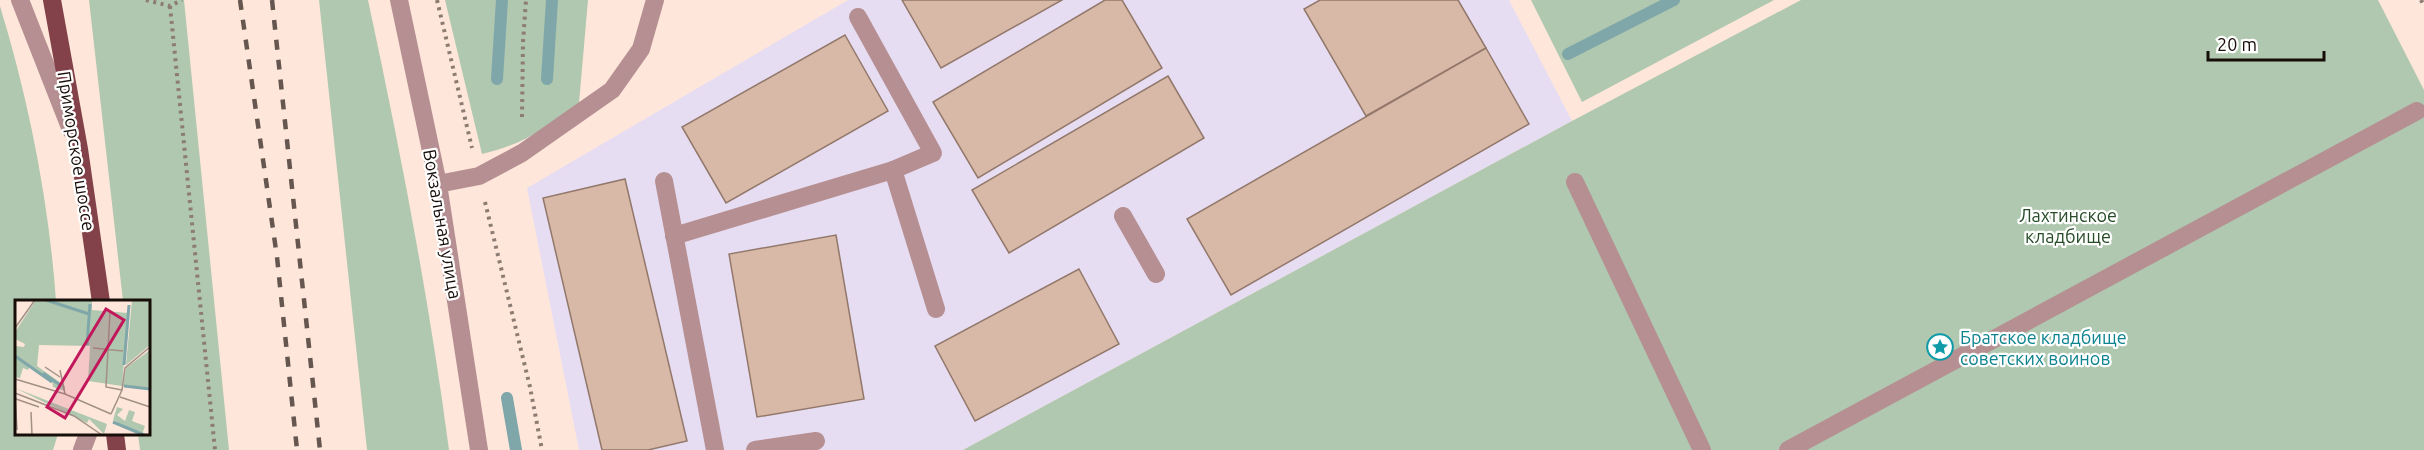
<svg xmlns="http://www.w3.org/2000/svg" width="2424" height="450" viewBox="0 0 2424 450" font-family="Ubuntu,sans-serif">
  <rect width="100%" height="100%" fill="#fee6da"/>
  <path fill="#e7ddf2" d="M848,0H1509L1572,121L963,450H579L527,188Z"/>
  <g fill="#b0c8af">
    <path d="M89,0H184L229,450H140L138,434H148V302L123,301Z"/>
    <path d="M319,0H368C400,149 429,298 449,450H367Z"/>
    <path d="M445,0H588L579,103C545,129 524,144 482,154Z"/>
    <path d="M1531,0H1774L1582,102Z"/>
    <path d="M1801,0H2378L2424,90V450H963L1572,121Z"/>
    <path d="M0,6C29,101 49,202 56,301L16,302V434H58L53,450H0Z"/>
  </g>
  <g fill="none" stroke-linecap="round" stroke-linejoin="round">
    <g stroke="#7fa7aa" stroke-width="12">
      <path d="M1568,54L1674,0"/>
      <path d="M497,79L502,0"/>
      <path d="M547,79L552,0"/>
      <path d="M507,398L516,450"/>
    </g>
  </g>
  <g fill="#d8b8a7" stroke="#92786b" stroke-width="1.5">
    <path d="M902,0H1062L941,68Z"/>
    <path d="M1105,0H1122L1162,68L978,178L933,102Z"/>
    <path d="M1320,0H1458L1486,48L1366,116L1304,9Z"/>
    <path d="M845,35L888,111L726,203L682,127Z"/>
    <path d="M1486,48L1529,124L1231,295L1187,219Z"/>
    <path d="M1168,76L1204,138L1009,253L972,190Z"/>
    <path d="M625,179L687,441L648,450H602L543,198Z"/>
    <path d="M836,235L864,399L757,417L729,254Z"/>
    <path d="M1079,269L1119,344L975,421L935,346Z"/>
  </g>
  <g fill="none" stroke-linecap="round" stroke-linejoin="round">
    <g stroke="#8d7c74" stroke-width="4" stroke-dasharray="3 4.5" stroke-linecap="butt">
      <path d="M146,0L170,6L182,0"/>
      <path d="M437,0L472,148"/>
      <path d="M2421,0L2424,6"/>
      <path d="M170,6L215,450"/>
      <path d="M522,117L523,42L526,0"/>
      <path d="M485,202L530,387L542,450"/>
    </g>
    <g stroke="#b68f92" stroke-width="18">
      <path d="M20,0L71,130"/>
      <path d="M399,0L438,184L479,450"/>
      <path d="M858,17L933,153L893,170"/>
      <path d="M664,181L715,450"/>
      <path d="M1575,182L1702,450"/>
      <path d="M438,184L479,176L522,153L612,90L641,49L655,0"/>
      <path d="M1123,216L1156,274"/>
      <path d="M674,236L893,170L936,309"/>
      <path d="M82,450L88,434"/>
      <path d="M755,450L816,441"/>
      <path d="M1788,450L2417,111"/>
    </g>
    <g stroke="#834249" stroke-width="18">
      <path d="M52,0L79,149L101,302"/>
      <path d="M115,434L117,450"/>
    </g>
    <g stroke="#65574f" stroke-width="4.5" stroke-dasharray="10 10" stroke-linecap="butt">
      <path d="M240,0L277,257L297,450"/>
      <path d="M272,0L320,450"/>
    </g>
  </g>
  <defs>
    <g id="sight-ring" transform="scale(1.35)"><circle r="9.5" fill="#fff" stroke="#0f9aa8" stroke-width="1.5"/><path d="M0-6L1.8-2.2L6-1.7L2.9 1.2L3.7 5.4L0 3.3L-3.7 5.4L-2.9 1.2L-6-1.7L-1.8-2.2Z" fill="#0f9aa8"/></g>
  </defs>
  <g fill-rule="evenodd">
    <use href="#sight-ring" x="1940" y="347"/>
  </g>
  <g text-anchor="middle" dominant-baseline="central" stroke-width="4.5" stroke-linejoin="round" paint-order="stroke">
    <g font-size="18" fill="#170e09" stroke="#fff">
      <text transform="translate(77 151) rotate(81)">Приморское шоссе</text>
      <text transform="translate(443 224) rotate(80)">Вокзальная улица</text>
    </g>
    <g font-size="18" fill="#274c27" stroke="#fff">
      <text x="2068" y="215">Лахтинское<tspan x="2068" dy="21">кладбище</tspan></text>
    </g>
    <g font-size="18" fill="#0d838f" stroke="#fff" text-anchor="start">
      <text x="1960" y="337">Братское кладбище<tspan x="1960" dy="21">советских воинов</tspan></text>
    </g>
  </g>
  <g transform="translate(15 300)">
    <rect width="135" height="135" fill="#fee6da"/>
    <path d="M21,0H77V10L113,13L107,86L73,81L75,46L24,45L22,66L50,86V91L38,87L37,81L15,66L13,70L8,68L5,78L0,77V46L9,47L10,44L0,39V32ZM117,0H135V45L111,65ZM135,50V89L108,86L111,68ZM0,88L92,124L89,134L74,119L72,123ZM102,107L108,109L102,115L110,121L114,110L120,112L117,121L130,126L127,134L98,120Z" fill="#b0c8af"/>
    <path fill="none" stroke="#7fa7aa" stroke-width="3" d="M31,0L74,14M72,45L75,4M0,56L37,82M109,65L114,5M28,73L45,85M109,86L135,89M98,122L129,135"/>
    <path fill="none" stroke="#a29086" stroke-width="1.5" d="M95,12L91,87L107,90M0,28L20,0M78,48L108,51M30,67L45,77M45,70L50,94M0,79L50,94L96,114M0,93L59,116L87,135M0,96L2,130M105,97L135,107M1,99L24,107M16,112L17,135M96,114L107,90L110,68L135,47"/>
    <path fill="#c2185b" fill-opacity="0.15" stroke="#c2185b" stroke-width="3" d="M91,9L109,20L50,118L32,107Z"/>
    <rect width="135" height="135" fill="none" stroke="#170e09" stroke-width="3"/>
  </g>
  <path d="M2208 51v9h116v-9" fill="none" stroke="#170e09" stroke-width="3"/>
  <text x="2217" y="51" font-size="18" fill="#170e09" stroke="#ffffff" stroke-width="4.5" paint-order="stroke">20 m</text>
</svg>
